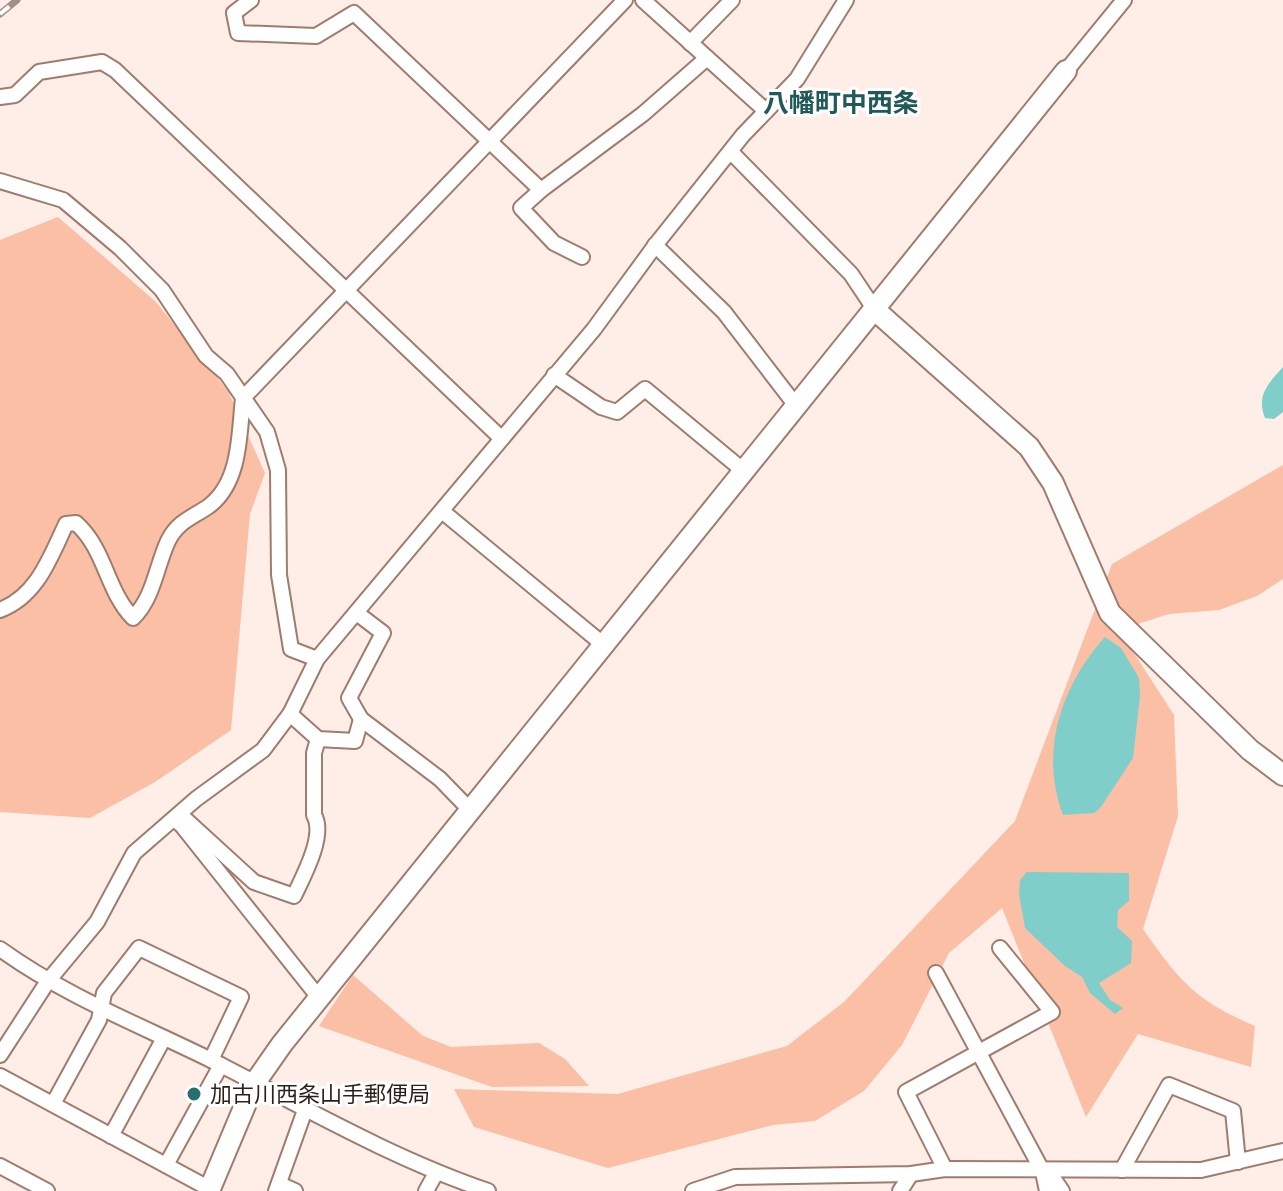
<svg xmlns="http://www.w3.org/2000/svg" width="1283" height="1191" viewBox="0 0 1283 1191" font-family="'Roboto Condensed','Noto Sans JP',sans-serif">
  <rect width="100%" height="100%" fill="#feeee7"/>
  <g fill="#fabfa5">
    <path d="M58,217L155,301L228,391L265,473L250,514L231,730L155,782L90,818L0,812V240Z"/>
    <path d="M1283,465V579L1257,596L1219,610L1169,614L1119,630L1174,715L1178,816L1143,929C1179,981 1196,1001 1255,1026L1251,1067L1138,1034L1086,1117L1002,908L949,953L902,1045L864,1091L815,1121L773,1125L608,1168L474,1127L454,1089L618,1094L787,1046L844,1002L1015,821L1112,564Z"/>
    <path d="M353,975L423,1036L451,1047L539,1043L565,1059L589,1086L492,1087L319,1026Z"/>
  </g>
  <g fill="#7fceca">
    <path d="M1283,367V412L1274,419L1265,418C1256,395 1268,384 1283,367Z"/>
    <path d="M1105,637L1121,648L1139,678L1140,696L1133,758L1101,807L1094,813L1063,815C1039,751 1061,686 1105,637Z"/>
    <path d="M1027,872L1129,873V901L1118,910L1117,927L1132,941L1131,963L1099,983L1110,1000L1123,1008L1115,1014L1090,993L1082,977L1065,966L1025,928L1019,894L1020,880Z"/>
  </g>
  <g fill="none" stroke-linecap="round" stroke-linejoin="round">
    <g stroke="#9f7c6d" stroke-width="18">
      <g id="street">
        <path d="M251,0L234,13L238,33L316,36L354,13L541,190L643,114L707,58"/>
        <path d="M643,0L766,111"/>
        <path d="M690,43L732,0"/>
        <path d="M1066,71L1124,0"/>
        <path d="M0,97L15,95L39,72L102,62L115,70L501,438"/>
        <path d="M731,152L851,274L875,310"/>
        <path d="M0,181L63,200L120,248L162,290L206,356L227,374L267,432L278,470L279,575L291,649L317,659"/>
        <path d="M541,190L521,208L554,243L582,257"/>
        <path d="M655,245L724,312L797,407"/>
        <path d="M554,375L601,407L617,412L645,389L745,472"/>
        <path d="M442,511L605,646"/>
        <path d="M0,610C37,596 50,558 66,524L76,523C106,550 106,590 133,618C154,597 156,567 168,541C178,521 192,518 209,506C241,482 239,433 243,398L625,0"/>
        <path d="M358,614L383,633L349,698L361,719L440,779L472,812"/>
        <path d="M290,714L318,739L355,741L361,719"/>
        <path d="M180,824L186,820L254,882L294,896C303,877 326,835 314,815V753L318,739"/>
        <path d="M183,827L320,999"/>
        <path d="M0,949C65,996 140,1025 211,1060C302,1106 391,1158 488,1191"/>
        <path d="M936,973L1043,1172L1047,1191"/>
        <path d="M0,1055L48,981L97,922L134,853L196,799L263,750L290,714L317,659L594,329L657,243L743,135L797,79L846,0"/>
        <path d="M0,1076L210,1189"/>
        <path d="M53,1104L99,1020L104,993L139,948L241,997L211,1060"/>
        <path d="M111,1136L164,1038"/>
        <path d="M166,1165L221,1065"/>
        <path d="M0,1166L47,1191"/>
        <path d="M945,1169L906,1092L1052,1012L1000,948"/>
        <path d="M1122,1170L1169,1085L1233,1111L1238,1162"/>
        <path d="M1049,1172L1062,1191"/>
        <path d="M279,1184L295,1191"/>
        <path d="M276,1191L305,1110"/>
        <path d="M426,1191L436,1173"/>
        <path d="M693,1191L735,1177L911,1174L945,1169L1201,1170L1283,1151"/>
        <path d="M900,1191L911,1174"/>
      </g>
    </g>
    <g stroke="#9f7c6d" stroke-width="24">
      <g id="secondary">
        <path d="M875,310L1029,447L1053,483L1110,613L1250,750L1283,775"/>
        <path d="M209,1191L254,1084L282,1044L1066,71"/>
      </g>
    </g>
    <use href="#street" stroke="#fff" stroke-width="14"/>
    <use href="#secondary" stroke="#fff" stroke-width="20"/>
    <g stroke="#a09089" stroke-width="7">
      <path id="rail" d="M0,14L17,0"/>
    </g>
    <use href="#rail" stroke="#fff" stroke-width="4" stroke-dasharray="12" stroke-linecap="butt"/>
  </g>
  <circle fill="#256f6c" stroke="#fff" stroke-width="3" cx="194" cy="1094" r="8"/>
  <g text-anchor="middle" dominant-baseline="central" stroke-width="6" stroke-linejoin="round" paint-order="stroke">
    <g font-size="22" fill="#2d1f18" stroke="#fff" text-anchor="start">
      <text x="210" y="1094">加古川西条山手郵便局</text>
    </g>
    <g font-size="26" font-weight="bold" fill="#205a58" stroke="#fff">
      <text x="841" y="103">八幡町中西条</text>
    </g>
  </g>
</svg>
